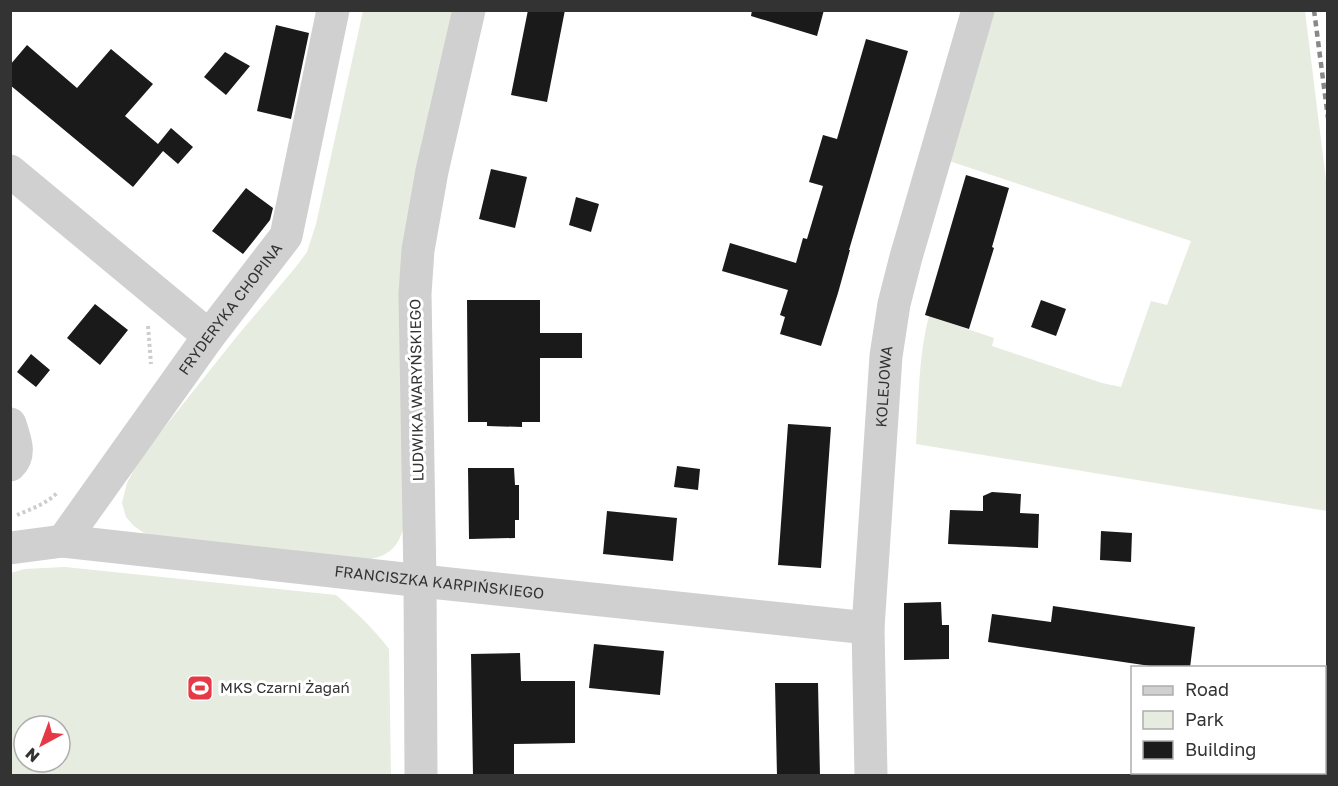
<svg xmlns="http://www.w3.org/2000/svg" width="1338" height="786" font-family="'Golos Text',sans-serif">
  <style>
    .green { fill: #e6ecdf; fill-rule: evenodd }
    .building { fill: #1a1a1a }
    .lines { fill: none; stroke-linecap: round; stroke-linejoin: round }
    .path { stroke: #cdcdcd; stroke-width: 4; stroke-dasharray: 3 3; stroke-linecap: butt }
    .minor { stroke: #d0d0d0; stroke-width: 33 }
    .rail { stroke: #888; stroke-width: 4.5; stroke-dasharray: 6 4.5; stroke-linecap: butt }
    .labels { text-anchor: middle; stroke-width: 6; stroke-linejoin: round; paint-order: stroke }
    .street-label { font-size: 15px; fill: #333; stroke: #fff }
    .poi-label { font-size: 15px; fill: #333; stroke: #fff; text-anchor: start }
  </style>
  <rect width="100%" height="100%" fill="#fff"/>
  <!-- green -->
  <path class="green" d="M363,11H457L405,524C398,547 390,557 364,560L158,537L144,533L134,526L126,517L122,503L127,483L140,458L238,335L295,268L307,252L316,224Z
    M993,11H1305L1328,196L1327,511L916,444C919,402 918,357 929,316L994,338L992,346L1102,383L1121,387L1151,301L1167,305L1191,241L949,161Z
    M65,567L336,595C355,611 374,629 389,649L391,775H11V573L24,569ZM24,726H60V762H24Z"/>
  <!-- building -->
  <path class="building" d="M528,10H565L547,102L511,95Z
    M752,10H824L817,36L751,16Z
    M276,25L309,33L291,119L257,111Z
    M866,39L908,51L849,250H850L838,293L821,346L780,334L785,317L780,315L788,290L722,271L730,243L796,263L803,238L807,239L823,186L809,182L823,135L837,139Z
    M27,45L77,88L111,49L153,84L125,116L158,144L171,128L193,147L178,164L163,151L133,187L10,85V65Z
    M225,52L250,66L226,95L204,77Z
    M491,169L527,177L515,228L479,219Z
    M966,175L1009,188L992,247L994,248L969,329L925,315Z
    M246,188L273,208L270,220L243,254L212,231Z
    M576,197L599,204L591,232L569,225Z
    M467,300H540V333H582V358H540V422H522V427L487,426V422H468Z
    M1041,300L1066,309L1056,336L1031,327Z
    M95,304L128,330L100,365L67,338Z
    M31,354L50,370L36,387L17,372Z
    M788,424L831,427L821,568L778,565Z
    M677,466L700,469L698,490L674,487Z
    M468,468H514L515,485H519V520H515V538L469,539Z
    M992,492L1021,494L1020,513L1039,514L1038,548L948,544L950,510L983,511V496Z
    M607,511L677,518L673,561L603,554Z
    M1101,531L1132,533L1131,562L1100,560Z
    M941,602L942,625H949V659L904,660V603Z
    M1053,606L1195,627L1190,668H1164L988,642L992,614L1051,622Z
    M594,644L664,651L660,695L589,688Z
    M520,653L521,681H575V743L514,744V776H473L471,654Z
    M775,683H818L820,776H777Z"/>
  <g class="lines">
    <!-- path -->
    <path class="path" d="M148,326L151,364
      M17,515C31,509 46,504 57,493"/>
    <!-- minor -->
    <g class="minor">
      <path d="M10,171L209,336"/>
      <path d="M10,424C14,438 22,454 10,465"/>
      <path id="s1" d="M63,541L209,336L286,236L333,10"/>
      <path id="s2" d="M10,548L63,541L440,583L868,628"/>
      <path d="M421,776L420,581L415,294L418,250L432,171L469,10"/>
      <path id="s3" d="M871,776L868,628L886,356L894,304L906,257L978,10"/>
    </g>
    <!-- rail -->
    <path class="rail" d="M1314,10L1328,118"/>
  </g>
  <!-- icons -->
  <defs>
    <symbol id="stadium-square" viewBox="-11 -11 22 22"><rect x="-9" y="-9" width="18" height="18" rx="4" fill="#e63946" stroke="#fff"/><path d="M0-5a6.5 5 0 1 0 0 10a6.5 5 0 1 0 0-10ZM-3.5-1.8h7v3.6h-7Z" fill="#fff"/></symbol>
  </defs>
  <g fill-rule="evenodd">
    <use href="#stadium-square" x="185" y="673" width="30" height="30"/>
  </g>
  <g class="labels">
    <!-- street labels -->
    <g class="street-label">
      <text dy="5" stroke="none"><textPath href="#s1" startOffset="286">FRYDERYKA CHOPINA</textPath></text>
      <text dy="5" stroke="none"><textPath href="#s3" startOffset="390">KOLEJOWA</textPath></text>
      <text transform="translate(417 390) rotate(-91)" y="5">LUDWIKA WARYŃSKIEGO</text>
      <text dy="5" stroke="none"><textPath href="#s2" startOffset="432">FRANCISZKA KARPIŃSKIEGO</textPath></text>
    </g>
    <!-- poi labels -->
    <g class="poi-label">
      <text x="220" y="693">MKS Czarni Żagań</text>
    </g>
  </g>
  <!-- border -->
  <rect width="1338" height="786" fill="none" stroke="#333333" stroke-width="24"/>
  <!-- legend -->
  <rect x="1131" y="666" width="195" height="108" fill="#ffffff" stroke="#adadad" stroke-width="1.5"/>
  <rect x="1143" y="686" width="30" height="9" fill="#d0d0d0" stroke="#adadad" stroke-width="1.5"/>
  <text x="1185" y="696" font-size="18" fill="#333333">Road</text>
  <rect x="1143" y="711" width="30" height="18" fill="#e6ecdf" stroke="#adadad" stroke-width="1.5"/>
  <text x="1185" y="726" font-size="18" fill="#333333">Park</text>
  <rect x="1143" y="741" width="30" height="18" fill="#1a1a1a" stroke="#adadad" stroke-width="1.5"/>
  <text x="1185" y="756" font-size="18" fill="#333333">Building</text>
  <!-- north arrow -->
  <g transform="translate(42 744) rotate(221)"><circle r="28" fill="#ffffff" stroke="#adadad" stroke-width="1.5"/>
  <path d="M0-4.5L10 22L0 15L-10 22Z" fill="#e63946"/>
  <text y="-9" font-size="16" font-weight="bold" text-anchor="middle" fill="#333333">N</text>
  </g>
</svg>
